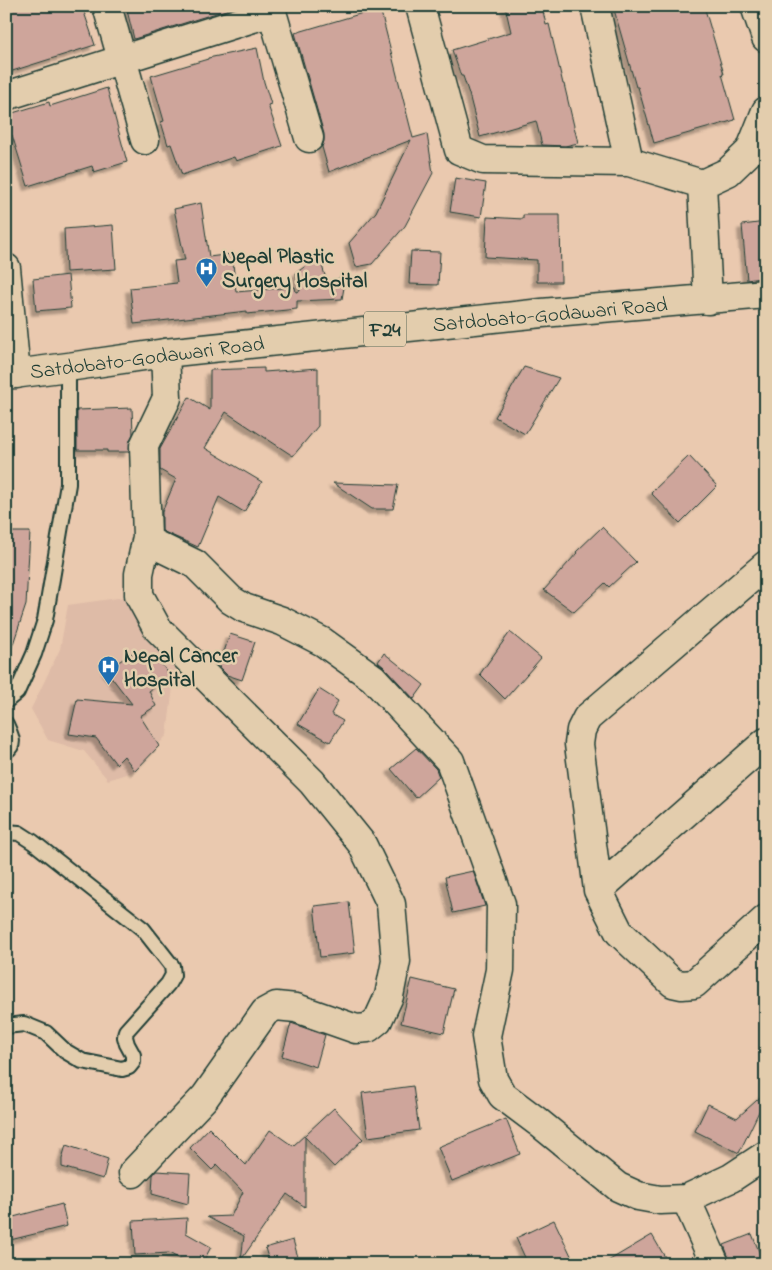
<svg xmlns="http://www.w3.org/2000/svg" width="772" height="1270" font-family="'Indie Flower',sans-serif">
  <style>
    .built { fill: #debba7 }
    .building { fill: #cea59b; stroke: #1f3d34; filter: url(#shadow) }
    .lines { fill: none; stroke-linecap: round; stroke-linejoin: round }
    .lane-casing { stroke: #1f3d34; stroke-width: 18 }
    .street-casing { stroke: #1f3d34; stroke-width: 31 }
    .primary-casing { stroke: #1f3d34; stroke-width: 31 }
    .lane { stroke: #e3cdad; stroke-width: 14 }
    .street { stroke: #e3cdad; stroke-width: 28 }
    .primary { stroke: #e3cdad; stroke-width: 28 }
    .labels { text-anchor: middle; stroke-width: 5; stroke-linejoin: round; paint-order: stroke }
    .shield { fill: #e3cdad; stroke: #5a6858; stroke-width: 1 }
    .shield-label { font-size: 20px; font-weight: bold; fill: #1f3d34 }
    .poi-label { font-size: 21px; font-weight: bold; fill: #1f3d34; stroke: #e3cdad; text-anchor: start }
    .street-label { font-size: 21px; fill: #1f3d34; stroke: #e3cdad }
  </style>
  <defs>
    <filter id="shadow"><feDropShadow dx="-4.5" dy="4.5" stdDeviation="1" flood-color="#0004"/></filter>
  </defs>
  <rect width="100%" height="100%" fill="#eac9af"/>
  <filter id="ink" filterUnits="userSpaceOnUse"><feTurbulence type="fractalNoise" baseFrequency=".02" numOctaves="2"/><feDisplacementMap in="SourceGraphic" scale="10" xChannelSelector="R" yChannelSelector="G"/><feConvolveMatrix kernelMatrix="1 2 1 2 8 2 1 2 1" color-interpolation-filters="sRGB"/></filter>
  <g filter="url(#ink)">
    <!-- built -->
    <path class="built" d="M125,597L176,663L167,735L135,771L108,780L84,751L48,740L31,709L60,649L68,605Z"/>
    <!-- building -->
    <path class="building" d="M6,6H82L95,45L6,73Z
      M126,6H231L232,8L134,39Z
      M505,6H542L546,25L549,24L563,84H564L578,143L565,146L542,145L536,121L480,137L469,94L463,76H461L452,50L511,32Z
      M613,6H704L724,74H722L735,120L654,143L638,87H636Z
      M380,8L413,138L427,134L433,173L405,226L372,264L356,267L349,243L376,212L411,140L329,172L322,147L324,141V134L295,33Z
      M257,48L264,82L271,104L268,105L282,146L236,161L234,157L182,175L171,144L168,145L161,122L164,121L151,76L208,59V58Z
      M107,88L127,162L94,172L92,166L28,186L12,135L6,136V115L49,102L50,106Z
      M455,178L486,183L481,217L450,212Z
      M201,203L209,257L232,254L236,292L295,287L296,292L300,291L296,273L319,256L327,282L346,276L342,299L297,301V309L247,314V311L134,324L130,288L177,283L174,261L185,260L174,209Z
      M523,215H560L561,282H537V260L485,257L487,217L523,219Z
      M766,222V277L747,280L742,225Z
      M113,225L116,269L66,272L64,229Z
      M411,251L440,252L438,285L409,284Z
      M68,275L71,308L36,311L33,279Z
      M524,367L559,378L525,434L495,417Z
      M264,368V372L318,368V426L293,456L226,412L205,448L262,482L244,512L219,497L198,547L162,531V512L176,479L160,470V449L189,397L210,410V370Z
      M132,408L133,434L130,440L129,452H107V450H77V410Z
      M689,456L717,486L680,523L651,493Z
      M333,483L398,485L393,509H372Z
      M602,527L636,562L609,587L605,583L574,612L544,590L577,553L576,552Z
      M6,532H30L26,605L10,653L6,652Z
      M510,632L541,658L505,699L480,674Z
      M230,634L255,642L242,680L227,675L219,667Z
      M134,652L143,663L154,655L170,675L149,691L156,706L140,716L159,746L135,771L124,756L116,764L96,738L69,734L77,699L132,704L106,670Z
      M384,653L424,685L414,699L384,667L378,662Z
      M319,689L338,701L331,714L343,721L330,742L298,724Z
      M416,748L436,769L439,777L416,798L391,769Z
      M473,871L485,906L453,913L445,877Z
      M349,902L355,953L320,957L314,906Z
      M412,979L454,989L444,1033L401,1023Z
      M291,1023L325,1035L316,1067L282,1056Z
      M413,1086L419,1130L368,1137L362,1093Z
      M766,1092V1097L739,1153L695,1131L708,1104L737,1118Z
      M334,1108L363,1139L334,1167L305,1137V1207L287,1194L241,1260L244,1236L207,1217L231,1216L243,1192L217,1165L212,1170L190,1148L209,1128L246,1165L270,1130L293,1146Z
      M506,1119L520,1154L452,1181L438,1147Z
      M66,1145L108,1159L103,1179L62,1167V1159Z
      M156,1171L190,1173L188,1204L152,1194L153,1175Z
      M62,1204L67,1226L6,1241V1219Z
      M187,1218L186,1233L211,1247L202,1264H189L169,1253L135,1255L133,1221Z
      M554,1220L575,1264H528L516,1238Z
      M752,1234L764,1264H730L729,1258L724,1245Z
      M652,1235L669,1264H603Z
      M293,1240L300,1264H270L265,1248Z"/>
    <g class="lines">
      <defs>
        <path id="lane" d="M6,701L17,692L34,654L45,620L68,484V367
          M6,724C10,734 17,744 6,751
          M6,832L19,833L33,842L143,929L172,966L173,975L168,984L126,1031L125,1037L127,1044L133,1055V1062L129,1067L122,1069L82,1061L65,1051L46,1033L24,1024L6,1026"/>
        <path id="street" d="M107,6L145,140
          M420,6L459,150L483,160L629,162
          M595,6L629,162L702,184L728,172L750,151L766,111
          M755,6L766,38
          M6,96L272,12L309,138
          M702,184L708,300
          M6,268L16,374
          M165,353L167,398L144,446L147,537L152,543L195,564L231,600L244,608L282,621L323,642L373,678L450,761L501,904L500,970L486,1036L493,1079L502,1095L538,1122L618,1187L638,1196L660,1200L686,1199L731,1178L766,1155
          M766,565L587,718L581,730L579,744L598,890L619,932L673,983L682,985L694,984L766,919
          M598,890L766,742
          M133,1173L205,1097L265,1012L276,1006L296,1008L356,1029L368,1028L378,1020L389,996L396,961L391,904L362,844L312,782L157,628L139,595V574L147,537
          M686,1199L715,1264"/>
        <path id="primary" d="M6,375L68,367L165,353L542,313L766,294"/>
      </defs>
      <!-- lane casing -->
      <use href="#lane" class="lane-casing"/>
      <!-- street casing -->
      <use href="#street" class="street-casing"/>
      <!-- primary casing -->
      <use href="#primary" class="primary-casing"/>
      <!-- lane -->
      <use href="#lane" class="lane"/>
      <!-- street -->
      <use href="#street" class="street"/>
      <!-- primary -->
      <use href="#primary" class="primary"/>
    </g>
  </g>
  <!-- icons -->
  <defs>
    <symbol id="hospital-pin" viewBox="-11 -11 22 30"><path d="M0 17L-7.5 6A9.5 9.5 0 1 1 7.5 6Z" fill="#1f6fb2" stroke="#e3cdad"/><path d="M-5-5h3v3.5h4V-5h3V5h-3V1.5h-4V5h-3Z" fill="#fff"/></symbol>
  </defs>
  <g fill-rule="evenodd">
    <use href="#hospital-pin" x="194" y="256" width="25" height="34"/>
    <use href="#hospital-pin" x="96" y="654" width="25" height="34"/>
  </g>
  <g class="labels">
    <!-- shield labels -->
    <rect class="shield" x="364" y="311.5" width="42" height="35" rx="4"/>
    <g class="shield-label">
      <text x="385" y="336">F24</text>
    </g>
    <!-- poi labels -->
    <g class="poi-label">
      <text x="222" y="263">Nepal Plastic<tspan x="222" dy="24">Surgery Hospital</tspan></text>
      <text x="124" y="662">Nepal Cancer<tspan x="124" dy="24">Hospital</tspan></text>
    </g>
    <!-- street labels -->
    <g class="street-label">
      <text transform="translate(550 314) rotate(-5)" y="7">Satdobato-Godawari Road</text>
      <text transform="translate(147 357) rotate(-7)" y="7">Satdobato-Godawari Road</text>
    </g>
  </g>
  <!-- margin -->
  <rect width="772" height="1270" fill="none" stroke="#e3cdad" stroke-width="25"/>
  <rect x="12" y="12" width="747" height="1245" fill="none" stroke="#1f3d34" stroke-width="2" filter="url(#ink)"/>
</svg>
